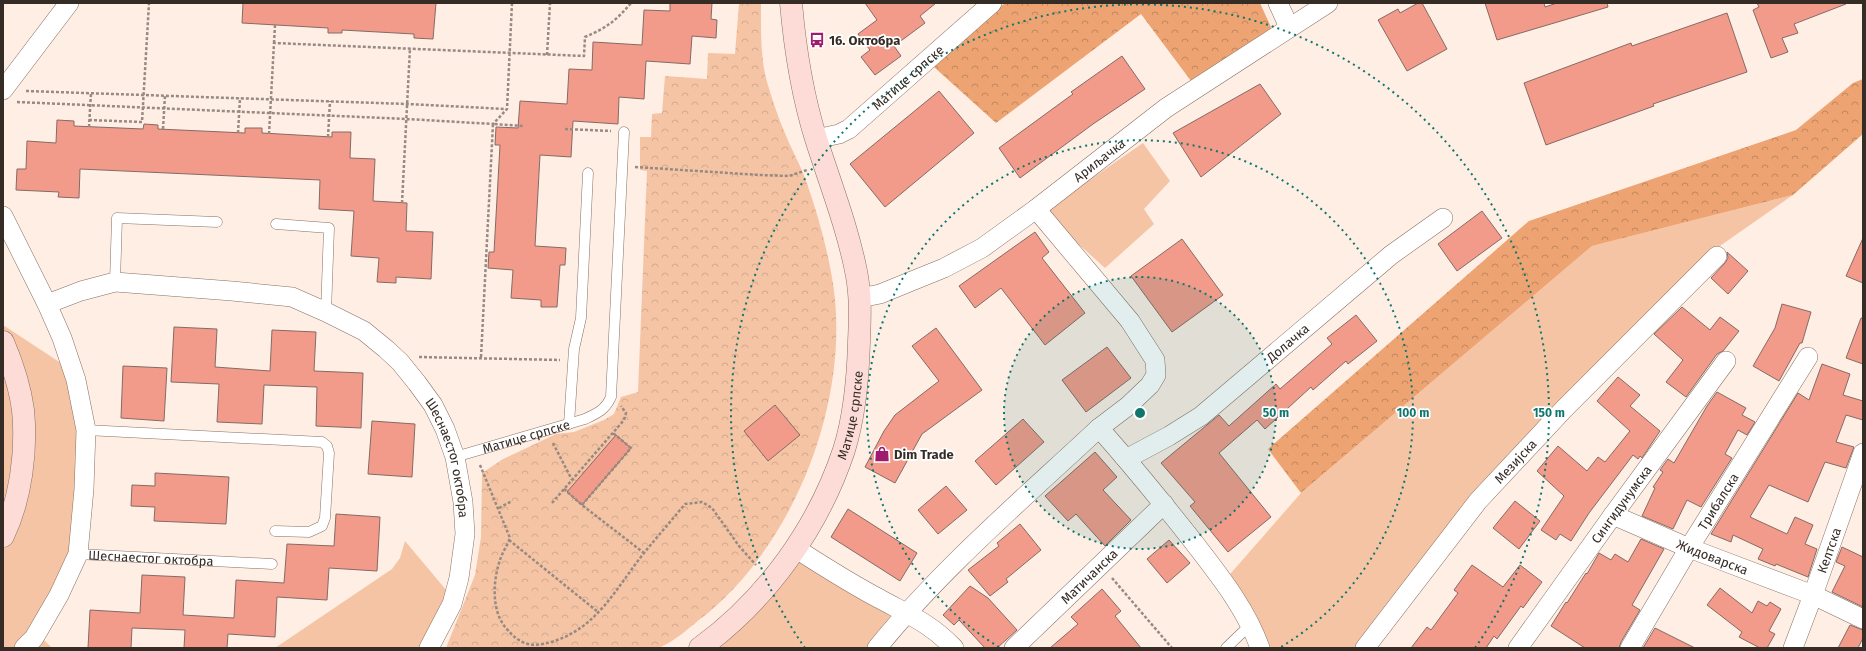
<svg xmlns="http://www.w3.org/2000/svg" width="1866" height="651" font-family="'Fira Sans',sans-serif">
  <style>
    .green { fill: #f5c4a4 }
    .forest { fill: url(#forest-crowns) }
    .park { fill: url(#park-crowns) }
    .building { fill: #f39b8a; stroke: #866a65 }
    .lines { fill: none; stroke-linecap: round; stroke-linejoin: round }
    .lane-casing { stroke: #887162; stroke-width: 11 }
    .street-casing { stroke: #887162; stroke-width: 20 }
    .secondary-casing { stroke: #887162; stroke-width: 23 }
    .path { stroke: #978a82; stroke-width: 2.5; stroke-dasharray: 3 2; stroke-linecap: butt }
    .lane { stroke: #fff; stroke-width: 10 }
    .street { stroke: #fff; stroke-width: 19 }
    .secondary { stroke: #fddcd8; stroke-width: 22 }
    .ring { fill: none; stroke: #0f766e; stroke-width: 2; stroke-dasharray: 2 4 }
    .labels { text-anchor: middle; stroke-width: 3.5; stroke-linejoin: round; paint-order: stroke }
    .poi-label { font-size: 13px; font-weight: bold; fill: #362c26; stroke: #fff; text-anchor: start }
    .street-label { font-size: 13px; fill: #362c26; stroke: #fff }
    .centre { fill: #0f766e; stroke: #fff; stroke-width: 2 }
    .ring-label { font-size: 12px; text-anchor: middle; font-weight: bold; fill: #0f766e; stroke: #fff; stroke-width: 3.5; stroke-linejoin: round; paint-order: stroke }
  </style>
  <defs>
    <pattern id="forest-crowns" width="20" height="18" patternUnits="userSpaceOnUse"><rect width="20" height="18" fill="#eda472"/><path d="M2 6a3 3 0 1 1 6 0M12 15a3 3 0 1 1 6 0" fill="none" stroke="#c1865d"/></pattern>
    <pattern id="park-crowns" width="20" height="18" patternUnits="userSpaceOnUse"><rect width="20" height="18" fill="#f5c4a4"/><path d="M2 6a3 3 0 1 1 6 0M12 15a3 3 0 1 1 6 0" fill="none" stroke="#d3a98d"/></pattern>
  </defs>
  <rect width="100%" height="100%" fill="#feeee4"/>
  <!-- green -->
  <path class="green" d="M1143,143L1170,181L1144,209L1154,224L1105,268L1043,212Z
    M1793,195L1717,248L1509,467L1365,648H1260L1224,581L1301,493L1592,246Z
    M3,325L76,373L78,547L35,631L52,648H3Z
    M405,541L452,597L426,648H275L392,569L400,558Z
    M802,553L912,617L888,648H714Z"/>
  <!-- forest -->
  <path class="forest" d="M1005,3H1260L1274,34L1194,85L1141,14L996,123L934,67Z
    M1863,79V134L1793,195L1592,246L1301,493L1268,449L1529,221L1796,130L1853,83Z"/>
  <!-- park -->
  <path class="park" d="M739,3H761C761,29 760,56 767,82C772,98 777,115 784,131C790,147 799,162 805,178C816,208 825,240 831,272C855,392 796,546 699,620C690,627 669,646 657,648C639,651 610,648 591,648C543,648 495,648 446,648L475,575L481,537L482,473L503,459L556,434L574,432L604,420L614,414L621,397L638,392L647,171L640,170V137H651L652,114L662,113L665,76L707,79L708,53L735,54Z"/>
  <!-- building -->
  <path class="building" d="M243,3H436L433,39L414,38V34L342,30V33H328V28L242,23Z
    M670,3H712L711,19L717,20L716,38L692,36L690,64L646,61L644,99L619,97L618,124L573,121L571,157L540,155L535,246L566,248L565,265H560L557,307H541V300L511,298L513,270L488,268L489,252H494L500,145H495L496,127L518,128L520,101L567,104L569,69L592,70L593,42L642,45L644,10L670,11Z
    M865,3H936L920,16L925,23L894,46L901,56L875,75L861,57L870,50L858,34L877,20Z
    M1418,3H1422L1447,49L1407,71L1378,20L1398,9L1400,13Z
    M1485,3H1544L1545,7L1557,3H1607L1608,7L1497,40Z
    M1757,3H1845L1846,4L1794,24L1798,33L1782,38L1788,52L1771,58L1753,10L1759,7Z
    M1727,13L1747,72L1653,104L1654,106L1546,145L1524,83L1631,43L1632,46Z
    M1122,56L1145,89L1093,124L1020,178L999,148L1073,94L1071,92Z
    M1260,84L1281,114L1201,177L1173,133Z
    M939,91L974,133L885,207L850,164Z
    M57,120L74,121V126L143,129L144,124L158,125V129L245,133V128H262V133L332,137V132H351L350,158L375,159L373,201L407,203L406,231L433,232L431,279L396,277V283L377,282L379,258L351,256L354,211L319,209L320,180L80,169L79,198L58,197L59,192L16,190L17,169H26L27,141L56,143Z
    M1482,211L1502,238L1457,271L1438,244Z
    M1035,232L1049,252L1042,258L1085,313L1045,345L1001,288L975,308L959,286Z
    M1863,238V283L1846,276Z
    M1182,239L1223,295L1172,332L1131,276Z
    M1727,252L1748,271L1728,294L1711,278L1725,263L1728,258Z
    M1782,304L1811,312L1802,343H1800L1779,381L1753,366L1775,328Z
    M1682,307L1710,330L1720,317L1739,331L1723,351L1717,354L1686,397L1666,382L1683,360L1654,334Z
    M1356,315L1377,341L1348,364L1346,361L1313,390L1311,387L1265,429L1257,420L1219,453L1271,517L1228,552L1190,506L1195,502L1161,463L1219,415L1229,426L1276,384L1280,389L1332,344L1327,338Z
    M1861,318H1863V364L1846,358Z
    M174,327L217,329L215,367L270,371L272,330L316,332L314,371L363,373L361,428L316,426L317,387L264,385L262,424L217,422L219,384L171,382Z
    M936,328L982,390L922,434L895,483L865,467L884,431L895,415L939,381L912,346Z
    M1107,347L1131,378L1086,412L1062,380Z
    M1822,364L1850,374L1843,395L1863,401V420L1846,415L1836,442L1854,447L1846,468L1825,462L1808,502L1769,485L1750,517L1787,534L1795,517L1813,525L1805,544L1817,549L1808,577L1776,564L1775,566L1758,559L1763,549L1733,535L1731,542L1711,534L1798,393L1809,400Z
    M123,366L167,368L164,421L121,418Z
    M1618,377L1640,395L1630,406L1660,431L1642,458L1640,456L1638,459L1633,455L1589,513L1571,541L1560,534L1556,540L1541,530L1564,496L1537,471L1558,446L1587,471L1598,457L1605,462L1630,431L1597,401Z
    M1717,392L1746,408L1742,415L1755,422L1747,435L1738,430L1725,454L1732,458L1701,507L1687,500L1673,529L1642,516L1655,488L1653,487L1663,472L1660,470L1668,459L1674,463L1707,406Z
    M775,405L800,435L768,461L744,431Z
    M1023,419L1044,442L996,485L975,461Z
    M372,421L415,424L412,477L368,474Z
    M616,435L631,448L582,505L567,492Z
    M1095,452L1117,477L1103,490L1131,520L1105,546L1076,514L1068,521L1045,496Z
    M155,473L229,477L226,524L154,521L155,507L131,506L132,485L155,486Z
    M946,486L967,510L938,534L918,510Z
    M1515,501L1540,521L1519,549L1493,528Z
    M848,509L917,553L900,581L831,537Z
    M336,514L380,517L377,571L329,568L327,600L277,597L275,637L228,634L227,648H184L185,630L132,628L131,648H88L90,610L140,613L142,575L185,577L183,615L234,618L236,580L284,583L287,544L334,546Z
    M1020,524L1041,550L1006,579L1008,582L990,596L968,570L999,546L997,543Z
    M1641,539L1664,549L1632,605L1640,610L1621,642L1619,648H1585L1551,626L1566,602L1567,603L1586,573L1587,574L1599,553L1611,560L1615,554L1628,562Z
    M1169,540L1190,563L1167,583L1147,559Z
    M1842,547L1863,557V607L1832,592L1845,566L1836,562Z
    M1472,565L1503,587L1520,565L1542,582L1523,608L1521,606L1497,639L1494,636L1486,648H1411L1427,627L1431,630L1458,593L1454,590Z
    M970,586L988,598L1017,630L997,648H985L959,620L954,625L943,615Z
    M1720,588L1752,613L1758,601L1767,606L1770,602L1781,609L1769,631L1775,634L1767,648H1760L1739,637L1742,632L1707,605Z
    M1102,589L1121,611L1115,616L1141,648H1050L1078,624L1071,617Z
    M1850,625L1863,630V638L1858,648H1838Z
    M1655,628L1695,648H1643Z"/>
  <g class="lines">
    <defs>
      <g id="lane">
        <path d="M276,224L329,228L326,312"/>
        <path d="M115,282L117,218L217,222"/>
        <path d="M569,424L574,349L581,318L588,173"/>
        <path d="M86,430L322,442L327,446L329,453L325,518L322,526L309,532L275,531"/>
        <path id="s1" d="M455,457L585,419C598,413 605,410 611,397L624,132"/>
        <path id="s2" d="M78,554L272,564"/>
        <path d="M1226,648L1250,625"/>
      </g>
      <g id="street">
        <path d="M1278,3L1289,27"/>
        <path d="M3,90L69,3"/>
        <path id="s3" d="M816,139L839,134L849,129L992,3"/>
        <path d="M3,216L47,304L62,338L76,380L86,430L84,489L78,554L59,595L34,638L24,648"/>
        <path id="s4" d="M860,298L880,294L907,283L944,268L982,248L1036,209L1166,108L1328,3"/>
        <path id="s5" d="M47,304L81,291L115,282L232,291L292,297L326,312L364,331L386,349L400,362L417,383L433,405L445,429L455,457L463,502L465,534L459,578L452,604L429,648"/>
        <path d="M1099,428C1131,464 1162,502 1192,540C1218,574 1246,608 1260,648"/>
        <path id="s6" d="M1126,459L1169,436L1201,416L1391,255L1443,218"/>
        <path id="s7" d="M1613,515L1689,548L1813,595L1863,619"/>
        <path d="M795,548C823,566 851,584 880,599C909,615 930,623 954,648"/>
        <path d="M877,648C943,567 1023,499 1099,428L1128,406L1150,385L1156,375L1155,360L1130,321L1036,209"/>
        <path id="s8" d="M1014,648L1164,504"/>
        <path id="s9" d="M1365,648L1478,501L1564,409L1717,256"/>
        <path id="s10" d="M1518,648L1613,515L1726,361"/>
        <path id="s11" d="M1630,648L1689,548L1808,357"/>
        <path id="s12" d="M1793,648L1813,595L1863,453"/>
      </g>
      <g id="secondary">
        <path d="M3,342C12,363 20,387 23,410C27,450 21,499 3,536"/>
        <path id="s13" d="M700,648C767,599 818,528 844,450C855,415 858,378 859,342C860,318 861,295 856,271C847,226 830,183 816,139C802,94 795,49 791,3"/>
      </g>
    </defs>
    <!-- lane casing -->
    <use href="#lane" class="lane-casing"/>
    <!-- street casing -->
    <use href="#street" class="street-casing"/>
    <!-- secondary casing -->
    <use href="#secondary" class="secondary-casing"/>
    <!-- path -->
    <path class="path" d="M274,43L275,25
      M547,55L550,3
      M26,91L407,104L506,109
      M17,102L407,119L493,124L507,109L512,3
      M89,120L142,122L149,3
      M89,127L91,93
      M163,129L165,95
      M565,129L611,131
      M238,133L240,98
      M269,134L274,43L584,56L585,37C606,28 616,21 631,3
      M328,137L330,101
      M635,167L760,175L789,176L807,170
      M402,203L410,48
      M419,357L560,360
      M481,357L493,124L524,126
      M553,443L572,480
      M480,465L510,538C507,546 502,553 500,560C493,580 491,611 506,628C519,644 530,648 551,642C597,629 616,588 644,553C657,537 671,521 685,504L702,502L712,508L739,546L756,565
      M564,489L582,505L644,553
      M552,503L624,420L626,413L621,406
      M582,505L631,448L613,433
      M499,508L512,501
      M509,540L598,612
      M1112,578L1172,648"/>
    <!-- lane -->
    <use href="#lane" class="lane"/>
    <!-- street -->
    <use href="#street" class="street"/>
    <!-- secondary -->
    <use href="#secondary" class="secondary"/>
  </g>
  <!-- distance rings -->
  <circle cx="1140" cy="413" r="136" fill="#0f766e" fill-opacity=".12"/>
  <g class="ring">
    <circle cx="1140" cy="413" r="136"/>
    <path d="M999 647A273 273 0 1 1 1281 647"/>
    <path d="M805 648A409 409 0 1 1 1475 648"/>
  </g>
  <!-- icons -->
  <defs>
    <symbol id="bus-bare" viewBox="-9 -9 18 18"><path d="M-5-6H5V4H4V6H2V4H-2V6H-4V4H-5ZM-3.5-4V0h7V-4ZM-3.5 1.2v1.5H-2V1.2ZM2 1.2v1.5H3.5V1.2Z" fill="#9e1b6e" stroke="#fff" stroke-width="2.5" paint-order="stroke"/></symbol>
    <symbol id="shop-bare" viewBox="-9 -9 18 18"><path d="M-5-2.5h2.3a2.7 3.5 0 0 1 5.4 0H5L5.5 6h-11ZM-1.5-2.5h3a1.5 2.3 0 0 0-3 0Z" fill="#9e1b6e" stroke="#fff" stroke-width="2.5" paint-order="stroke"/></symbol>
  </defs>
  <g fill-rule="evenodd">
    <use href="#bus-bare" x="806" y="29" width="22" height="22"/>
    <use href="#shop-bare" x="871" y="443" width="22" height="22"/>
  </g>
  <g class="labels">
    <!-- poi labels -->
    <g class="poi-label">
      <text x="829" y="45">16. Октобра</text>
      <text x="894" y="459">Dim Trade</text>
    </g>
    <!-- street labels -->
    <g class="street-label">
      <text dy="5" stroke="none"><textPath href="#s3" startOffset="113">Матице српске</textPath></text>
      <text dy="5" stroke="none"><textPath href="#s4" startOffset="279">Ариљачка</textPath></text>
      <text dy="5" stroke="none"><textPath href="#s6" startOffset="200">Долачка</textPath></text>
      <text dy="5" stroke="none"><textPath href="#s13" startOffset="284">Матице српске</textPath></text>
      <text dy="5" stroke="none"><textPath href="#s1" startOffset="74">Матице српске</textPath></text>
      <text dy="5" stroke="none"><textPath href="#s5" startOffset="486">Шеснаестог октобра</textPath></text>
      <text dy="5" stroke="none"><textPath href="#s9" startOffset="240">Мезијска</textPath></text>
      <text dy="5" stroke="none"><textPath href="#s11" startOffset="171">Трибалска</textPath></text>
      <text dy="5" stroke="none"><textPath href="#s10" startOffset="177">Сингидунумска</textPath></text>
      <text dy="5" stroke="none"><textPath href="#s12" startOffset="104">Келтска</textPath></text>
      <text dy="5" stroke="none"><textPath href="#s7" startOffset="108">Жидоварска</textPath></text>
      <text dy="5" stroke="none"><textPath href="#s2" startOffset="73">Шеснаестог октобра</textPath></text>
      <text dy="5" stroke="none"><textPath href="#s8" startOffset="104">Матичанска</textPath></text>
    </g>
  </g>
  <circle cx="1140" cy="413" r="6" class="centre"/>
  <g class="ring-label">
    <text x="1276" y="417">50 m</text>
    <text x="1413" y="417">100 m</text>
    <text x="1549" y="417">150 m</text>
  </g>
  <!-- border -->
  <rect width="1866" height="651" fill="none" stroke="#362c26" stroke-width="8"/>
</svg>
